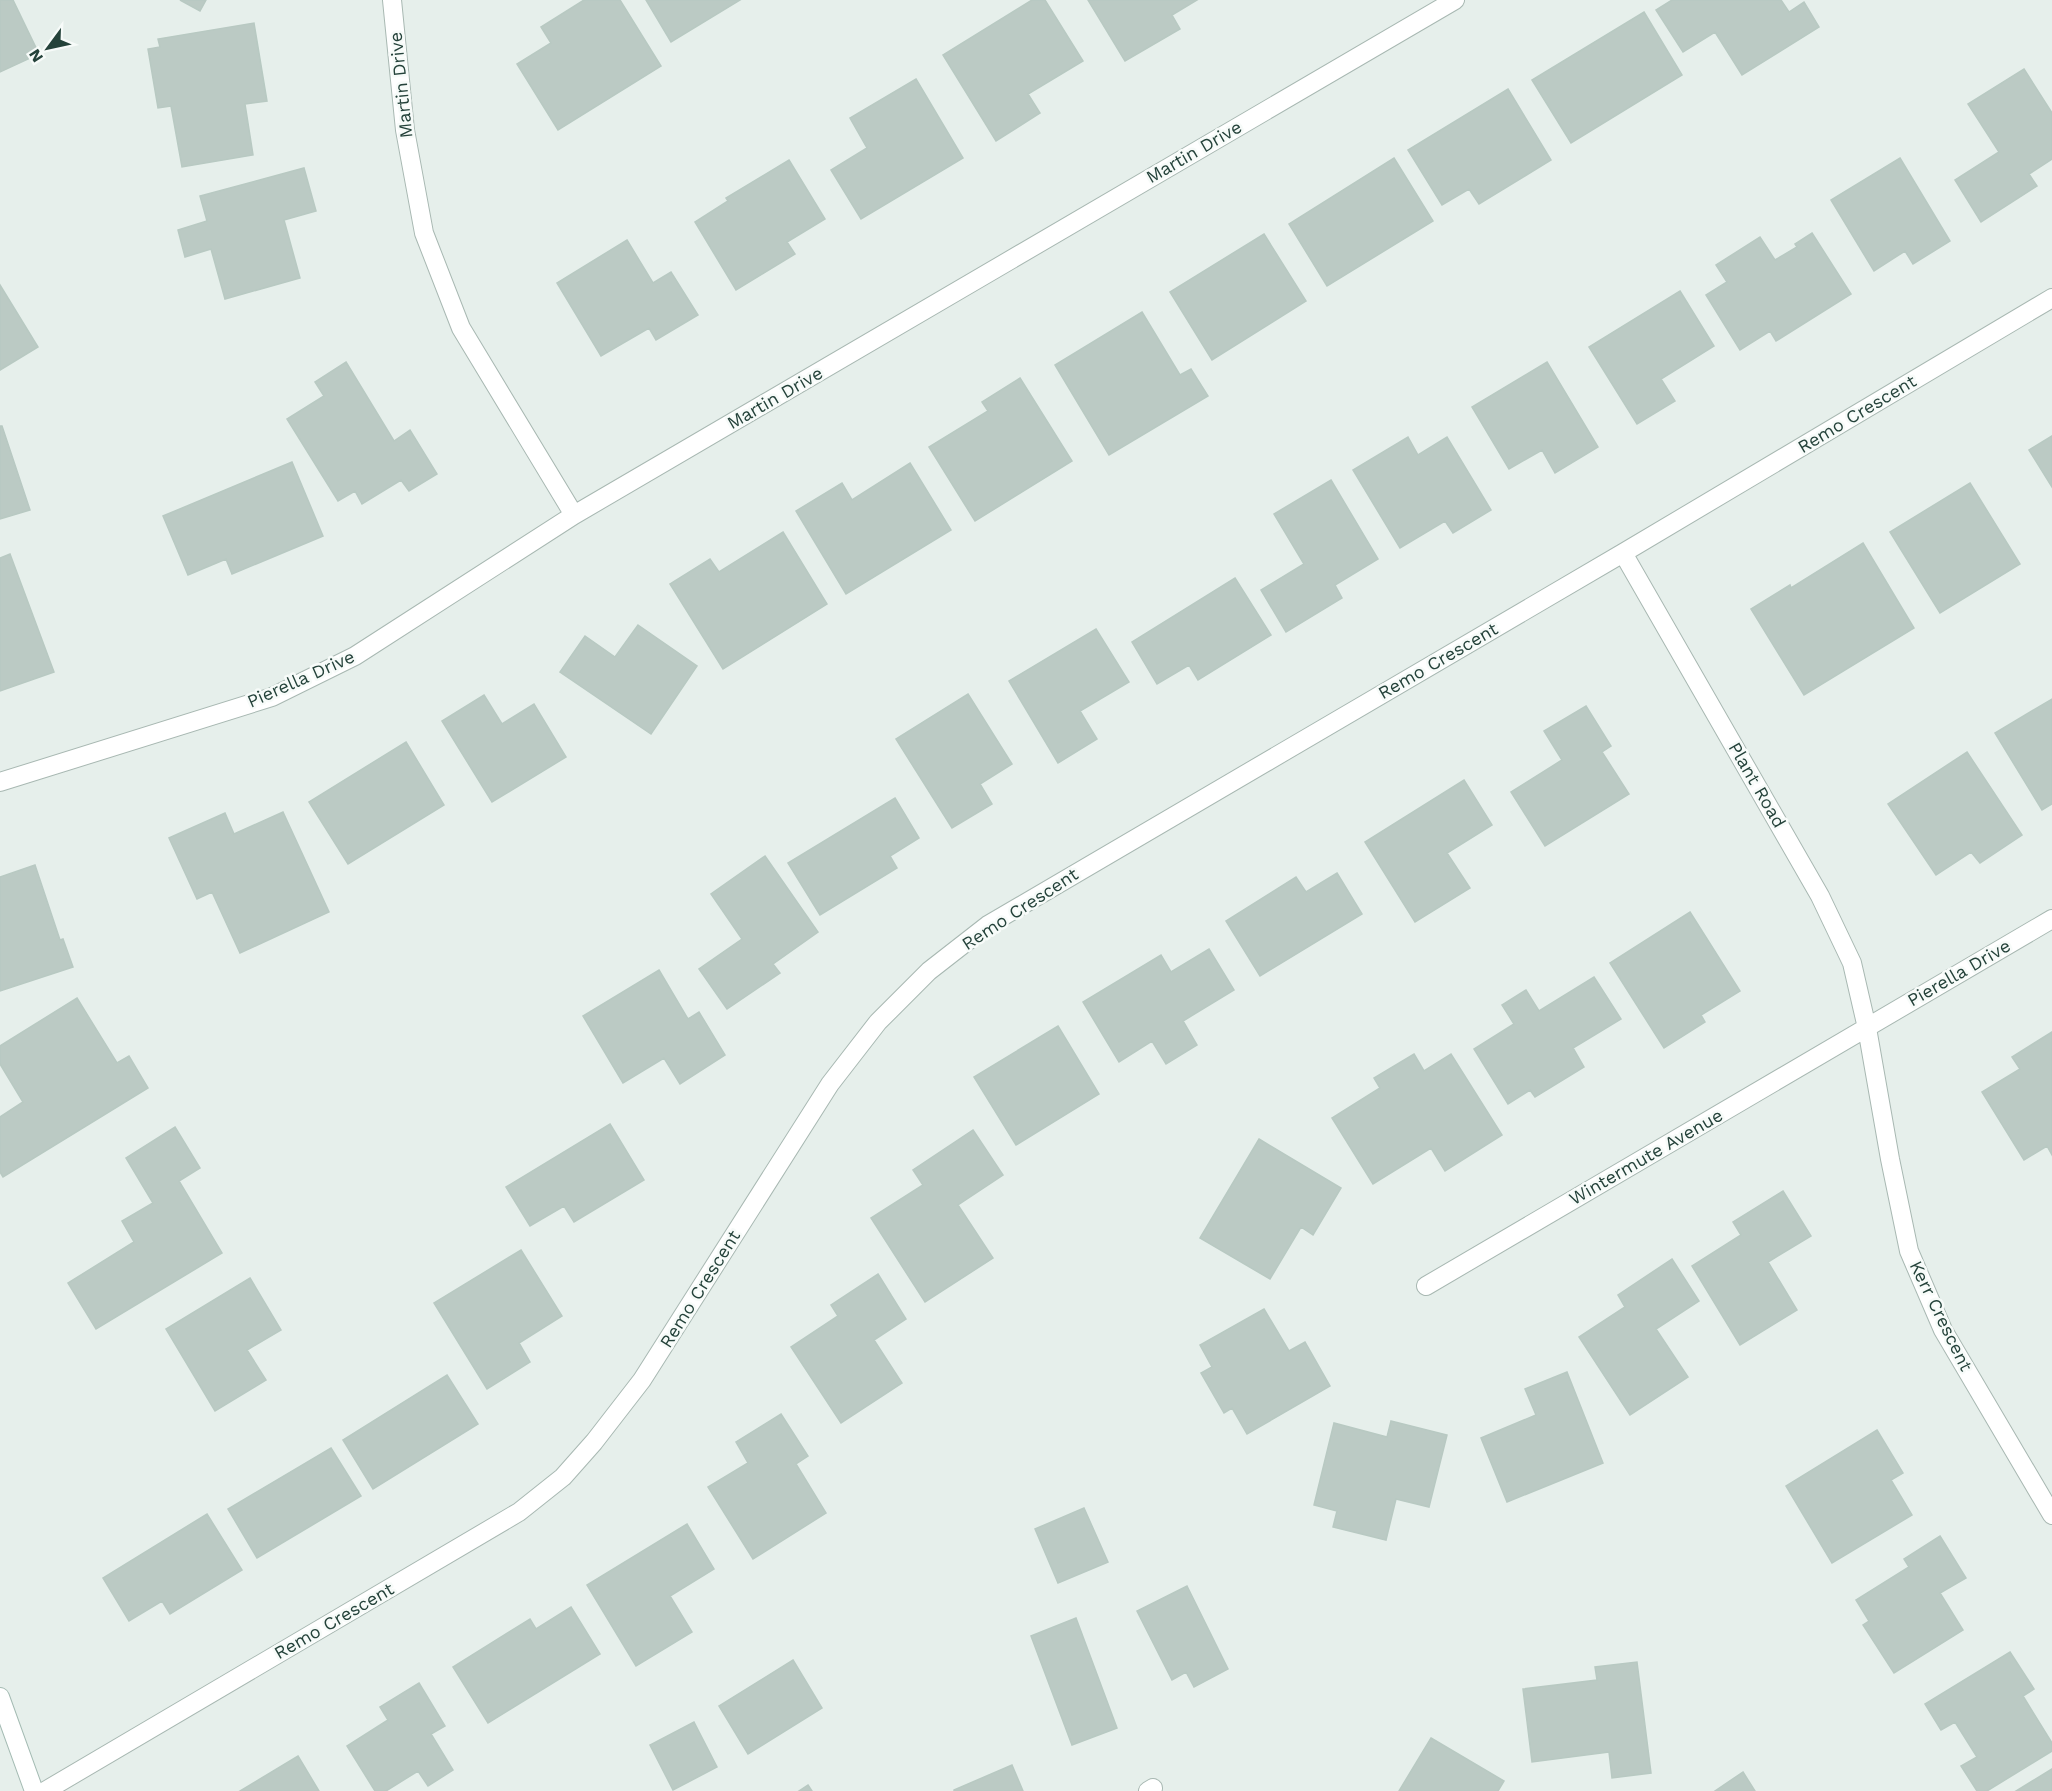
<svg xmlns="http://www.w3.org/2000/svg" width="2052" height="1791" font-family="'Work Sans',sans-serif">
  <style>
    .building { fill: #bbcac4; stroke: #b8c9c2; stroke-width: 1.5 }
    .lines { fill: none; stroke-linecap: round; stroke-linejoin: round }
    .minor-casing { stroke: #a8b8b2; stroke-width: 20 }
    .secondary-casing { stroke: #a4bbb3; stroke-width: 20 }
    .minor { stroke: #fff; stroke-width: 18 }
    .secondary { stroke: #fff; stroke-width: 18 }
    .labels { text-anchor: middle; stroke-width: 5; stroke-linejoin: round; paint-order: stroke }
    .street-label { font-size: 18px; fill: #24423a; stroke: #f7fbf9 }
  </style>
  <rect width="100%" height="100%" fill="#e6efeb"/>
  <!-- building -->
  <path class="building" d="M0,0H13L39,54L0,72Z
    M180,0H206L200,11Z
    M584,0H620L661,66L558,130L517,64L551,43L541,27Z
    M646,0H740L671,42Z
    M1032,0H1045L1083,61L1028,94L1040,113L996,141L943,55Z
    M1088,0H1197L1172,15L1180,29L1125,61Z
    M1672,0H1781L1789,12L1804,2L1819,27L1742,75L1715,32L1683,52L1656,10Z
    M1644,12L1682,75L1571,143L1532,80Z
    M254,23L267,101L245,104L253,155L182,167L171,106L158,108L148,49L160,47L158,39Z
    M2024,69L2052,113V159L2029,174L2037,186L1981,222L1955,180L1999,152L1968,104Z
    M916,79L963,158L861,219L831,170L867,148L850,118Z
    M1508,89L1551,160L1479,204L1469,189L1442,205L1408,150Z
    M1394,158L1433,221L1327,286L1289,224Z
    M1900,158L1950,241L1913,264L1905,251L1874,271L1831,200Z
    M789,160L825,219L787,242L795,254L736,290L695,222L728,201L726,198Z
    M304,168L316,211L284,220L300,278L225,299L211,249L185,257L178,230L207,221L200,196Z
    M1812,233L1851,294L1776,341L1770,331L1740,350L1706,295L1727,282L1716,265L1760,237L1775,260L1797,247L1795,244Z
    M1264,234L1306,301L1212,360L1170,292Z
    M627,240L653,283L671,272L698,315L656,340L649,328L601,356L557,283Z
    M0,285L38,347L0,370Z
    M1680,291L1714,346L1661,379L1675,401L1637,424L1589,347Z
    M1142,312L1180,375L1191,369L1208,396L1109,455L1055,365Z
    M346,362L394,441L410,430L437,474L409,491L401,480L362,504L355,491L338,501L287,419L324,396L315,382Z
    M1547,362L1598,447L1555,473L1542,450L1509,469L1472,407Z
    M1020,378L1072,461L975,521L929,447L988,411L982,402Z
    M0,426H2L30,510L0,519Z
    M2052,436V487L2029,450Z
    M1408,437L1418,455L1447,437L1491,510L1453,533L1445,521L1400,548L1353,470Z
    M292,462L323,536L232,574L226,559L188,575L163,516Z
    M910,463L951,530L846,594L796,511L842,483L852,500Z
    M1331,480L1378,559L1335,585L1342,598L1286,632L1261,590L1304,564L1274,514Z
    M1970,483L2020,564L1940,613L1890,532Z
    M783,532L827,604L723,669L670,584L710,559L719,572Z
    M1863,543L1914,628L1804,695L1751,609L1790,585L1791,588Z
    M10,554L54,672L0,691V558Z
    M1235,578L1271,635L1198,680L1189,665L1157,684L1132,642Z
    M638,625L697,666L651,734L560,672L585,636L615,657Z
    M1096,629L1129,682L1080,711L1097,739L1058,763L1009,681Z
    M968,694L1012,764L980,784L992,804L952,828L896,739Z
    M484,695L502,724L534,704L566,757L492,802L442,721Z
    M2052,699V804L2042,810L1995,733Z
    M1586,706L1611,746L1602,752L1629,794L1545,846L1511,792L1562,760L1544,731Z
    M406,742L444,805L348,864L309,802Z
    M1967,752L2022,835L1980,863L1971,852L1936,875L1888,804Z
    M1464,780L1492,825L1447,853L1470,888L1415,922L1365,842Z
    M895,798L919,838L890,856L897,868L820,915L788,863Z
    M283,812L329,912L240,953L212,892L197,899L169,838L225,813L234,834Z
    M765,856L818,932L773,964L780,973L727,1009L699,969L742,939L711,894Z
    M35,865L60,940L63,939L73,967L0,991V877Z
    M1337,873L1362,914L1260,976L1226,921L1296,877L1306,892Z
    M1690,912L1740,991L1701,1015L1705,1022L1664,1048L1610,963Z
    M1209,949L1234,990L1183,1021L1197,1045L1166,1064L1152,1041L1119,1062L1083,1002L1161,955L1171,972Z
    M659,970L688,1019L699,1012L725,1055L680,1084L664,1058L623,1083L583,1016Z
    M1594,977L1621,1019L1573,1048L1584,1067L1535,1097L1530,1090L1508,1104L1474,1049L1514,1024L1502,1005L1526,990L1539,1011Z
    M77,998L117,1063L129,1056L148,1088L3,1177L0,1172V1117L23,1102L0,1064V1046Z
    M1058,1026L1099,1094L1016,1145L974,1077Z
    M2052,1032V1155L2047,1146L2024,1160L1982,1092L2020,1069L2012,1057Z
    M1414,1054L1424,1071L1451,1054L1502,1135L1445,1171L1431,1148L1373,1184L1332,1118L1380,1088L1374,1078Z
    M610,1124L644,1180L574,1222L564,1206L530,1226L506,1187Z
    M175,1127L200,1168L179,1181L222,1253L96,1329L68,1283L134,1242L122,1221L153,1203L126,1158Z
    M973,1130L1003,1175L958,1205L993,1258L925,1302L871,1218L923,1185L913,1170Z
    M1259,1139L1341,1188L1313,1235L1301,1227L1270,1279L1200,1238Z
    M1783,1191L1811,1236L1768,1262L1797,1310L1740,1345L1692,1266L1741,1235L1733,1222Z
    M521,1250L562,1316L519,1343L530,1362L487,1389L434,1303Z
    M1672,1259L1699,1301L1656,1329L1688,1377L1630,1415L1579,1337L1625,1307L1618,1295Z
    M878,1274L906,1319L874,1340L902,1383L841,1423L791,1347L838,1316L831,1305Z
    M250,1278L281,1330L247,1350L266,1380L215,1411L166,1329Z
    M1264,1309L1289,1351L1305,1342L1330,1386L1247,1434L1232,1408L1224,1413L1201,1373L1212,1367L1200,1345Z
    M1567,1372L1603,1463L1507,1502L1481,1438L1536,1415L1525,1389Z
    M447,1375L478,1424L373,1489L343,1440Z
    M781,1414L808,1456L796,1464L826,1513L753,1559L708,1487L748,1463L736,1442Z
    M1391,1421L1447,1435L1429,1507L1396,1499L1386,1540L1333,1527L1337,1511L1314,1505L1334,1423L1387,1437Z
    M1877,1430L1903,1473L1891,1480L1912,1515L1832,1563L1786,1486Z
    M331,1448L361,1496L257,1558L228,1509Z
    M1084,1508L1108,1562L1058,1583L1035,1529Z
    M207,1514L242,1570L170,1614L162,1601L129,1621L103,1578Z
    M687,1524L714,1569L670,1596L692,1632L636,1666L587,1585Z
    M1940,1536L1966,1578L1940,1593L1963,1630L1894,1673L1863,1625L1869,1621L1856,1600L1909,1567L1904,1559Z
    M1187,1586L1228,1669L1194,1687L1186,1672L1172,1680L1137,1611Z
    M571,1607L600,1654L488,1723L453,1667L530,1619L536,1629Z
    M1076,1618L1117,1728L1072,1745L1031,1636Z
    M2010,1652L2034,1689L2023,1696L2052,1743V1751L1987,1791H1977L1961,1766L1977,1757L1955,1722L1941,1730L1925,1704Z
    M793,1660L822,1708L748,1754L719,1706Z
    M1637,1662L1651,1773L1612,1778L1609,1752L1532,1762L1523,1689L1597,1680L1595,1667Z
    M419,1683L445,1726L431,1734L453,1770L428,1786L418,1771L386,1791H375L347,1746L388,1720L380,1707Z
    M694,1722L717,1767L673,1790L650,1745Z
    M1431,1738L1504,1781L1498,1791H1399Z
    M298,1756L319,1791H240Z
    M1012,1765L1023,1791H954V1790Z
    M2052,1769V1791H2016Z
    M1743,1772L1755,1791H1715Z
    M808,1785L812,1791H799Z"/>
  <g class="lines">
    <defs>
      <path id="minor" d="M392,0L405,130L424,233L461,328L574,515
        M1623,553L1820,896L1852,963L1867,1028L1890,1159L1909,1251L1943,1330L2052,1515
        M0,782L272,697L355,656L574,515L1455,0
        M1426,1286L2052,919
        M45,1791L519,1512L563,1477L594,1442L642,1380L830,1084L878,1022L929,971L988,925L1623,553L2052,298
        M1148,1791L1153,1788"/>
      <path id="secondary" d="M0,1697L34,1791"/>
    </defs>
    <!-- minor casing -->
    <use href="#minor" class="minor-casing"/>
    <!-- secondary casing -->
    <use href="#secondary" class="secondary-casing"/>
    <!-- minor -->
    <use href="#minor" class="minor"/>
    <!-- secondary -->
    <use href="#secondary" class="secondary"/>
  </g>
  <g class="labels">
    <!-- street labels -->
    <g class="street-label">
      <text transform="translate(401 85) rotate(-96)" y="6">Martin Drive</text>
      <text transform="translate(1194 152) rotate(-30)" y="6">Martin Drive</text>
      <text transform="translate(775 398) rotate(-30)" y="6">Martin Drive</text>
      <text transform="translate(1857 414) rotate(-31)" y="6">Remo Crescent</text>
      <text transform="translate(1438 661) rotate(-30)" y="6">Remo Crescent</text>
      <text transform="translate(301 679) rotate(-24)" y="6">Pierella Drive</text>
      <text transform="translate(1757 785) rotate(60)" y="6">Plant Road</text>
      <text transform="translate(1020 909) rotate(-33)" y="6">Remo Crescent</text>
      <text transform="translate(1959 973) rotate(-30)" y="6">Pierella Drive</text>
      <text transform="translate(1646 1157) rotate(-30)" y="6">Wintermute Avenue</text>
      <text transform="translate(700 1289) rotate(-58)" y="6">Remo Crescent</text>
      <text transform="translate(1941 1316) rotate(64)" y="6">Kerr Crescent</text>
      <text transform="translate(334 1621) rotate(-30)" y="6">Remo Crescent</text>
    </g>
  </g>
  <!-- north arrow -->
  <g transform="translate(48 48) rotate(237)" stroke="#f7fbf9" stroke-width="4.5" paint-order="stroke">
  <path d="M0-4.5L10 22L0 15L-10 22Z" fill="#24423a"/>
  <text y="-9" font-size="16" font-weight="bold" text-anchor="middle" fill="#24423a">N</text>
  </g>
</svg>
